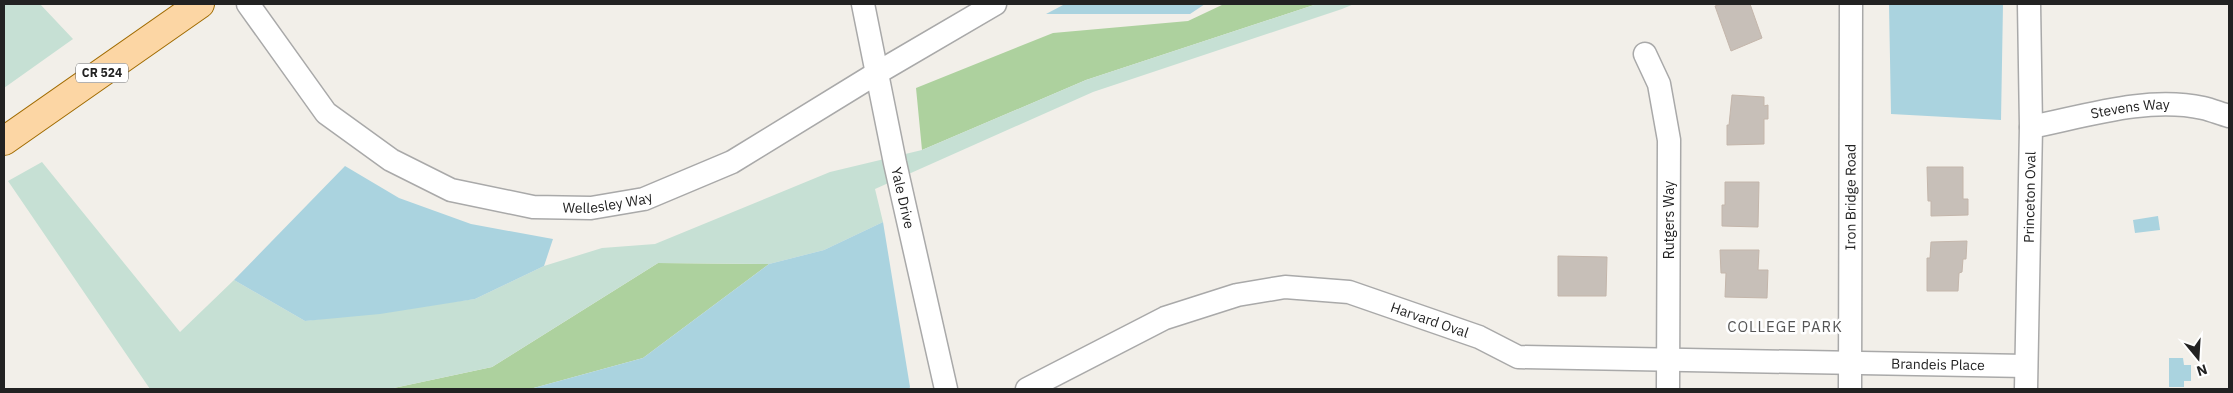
<svg xmlns="http://www.w3.org/2000/svg" width="2233" height="393" font-family="'IBM Plex Sans',sans-serif">
  <style>
    .forest { fill: #add19e }
    .wetland { fill: #c6e0d4 }
    .water { fill: #aad3df }
    .building { fill: #c7bfb8; stroke: #c4b6ab }
    .lines { fill: none; stroke-linecap: round; stroke-linejoin: round }
    .minor-casing { stroke: #a9a9a9; stroke-width: 25 }
    .major-casing { stroke: #a06b00; stroke-width: 30 }
    .minor { stroke: #fff; stroke-width: 22 }
    .major { stroke: #fcd6a4; stroke-width: 28 }
    .labels { text-anchor: middle; stroke-width: 5; stroke-linejoin: round; paint-order: stroke }
    .shield { fill: #fff; stroke: #646464; stroke-width: 1 }
    .shield-label { font-size: 12px; font-weight: bold; fill: #222 }
    .street-label { font-size: 14px; fill: #222; stroke: #fff }
    .neighbourhood-label { font-size: 15px; letter-spacing: 1px; fill: #555; stroke: #fff }
  </style>
  <rect width="100%" height="100%" fill="#f2efe9"/>
  <!-- forest -->
  <path class="forest" d="M1224,4H1317L1086,80L922,150L916,88L1053,33L1188,21Z
    M658,263L769,264L643,358L530,389H389L492,367Z"/>
  <!-- wetland -->
  <path class="wetland" d="M4,4H40L73,39L4,88Z
    M1317,4H1354L1342,9L1093,92L875,189L883,222L824,250L769,264L658,263L492,367L389,389H150L8,181L42,162L180,332L234,280L305,321L475,299L544,266L602,248L655,244L830,172L922,150L1086,80Z"/>
  <!-- water -->
  <path class="water" d="M1065,4H1205L1190,14H1046Z
    M1889,4H2003L2001,120L1891,114Z
    M345,166L399,198L471,224L553,239L544,266L475,299L380,314L305,321L234,280Z
    M2158,216L2160,230L2135,233L2133,220Z
    M883,222L910,387L909,389H530L643,358L769,264L824,250Z
    M2169,358H2183L2184,365H2191V381H2184V387H2169Z"/>
  <!-- building -->
  <path class="building" d="M1722,4H1750L1762,38L1731,51L1715,6Z
    M1732,95L1764,97V106L1768,105V119H1764V144L1727,145V125H1729Z
    M1927,167H1963V199H1968V215L1931,216V201H1928Z
    M1725,182H1759L1758,227L1722,226V205H1725Z
    M1967,241L1966,259H1963L1962,272L1959,273L1958,291H1927V258H1930L1931,242Z
    M1720,250H1759L1758,270H1768L1767,298L1725,297L1726,273H1721Z
    M1558,256L1607,257L1606,296H1558Z"/>
  <g class="lines">
    <defs>
      <g id="minor">
        <path id="s1" d="M248,4L326,113L391,160L451,190L533,207L591,208L644,199L732,162L877,73L995,4"/>
        <path id="s2" d="M863,4L895,163L946,389"/>
        <path d="M1645,54L1659,84L1669,140L1668,389"/>
        <path id="s3" d="M2031,127C2086,116 2147,96 2203,108C2212,110 2221,114 2229,116"/>
        <path id="s4" d="M1027,389L1165,318L1237,295L1285,287L1349,292L1479,337L1518,357L2026,366"/>
        <path id="s5" d="M1850,389L1851,4"/>
        <path id="s6" d="M2026,389L2031,127L2029,4"/>
      </g>
      <path id="major" d="M4,141L200,4"/>
    </defs>
    <!-- minor casing -->
    <use href="#minor" class="minor-casing"/>
    <!-- major casing -->
    <use href="#major" class="major-casing"/>
    <!-- minor -->
    <use href="#minor" class="minor"/>
    <!-- major -->
    <use href="#major" class="major"/>
  </g>
  <g class="labels">
    <!-- shield labels -->
    <rect class="shield" x="76" y="63.5" width="52" height="19" rx="4"/>
    <g class="shield-label">
      <text x="102" y="77">CR 524</text>
    </g>
    <!-- street labels -->
    <g class="street-label">
      <text dy="5" stroke="none"><textPath href="#s3" startOffset="101">Stevens Way</textPath></text>
      <text dy="5" stroke="none"><textPath href="#s5" startOffset="192">Iron Bridge Road</textPath></text>
      <text dy="5" stroke="none"><textPath href="#s2" startOffset="198">Yale Drive</textPath></text>
      <text dy="5" stroke="none"><textPath href="#s6" startOffset="192">Princeton Oval</textPath></text>
      <text dy="5" stroke="none"><textPath href="#s1" startOffset="440">Wellesley Way</textPath></text>
      <text transform="translate(1669 220) rotate(-90)" y="5">Rutgers Way</text>
      <text dy="5" stroke="none"><textPath href="#s4" startOffset="429">Harvard Oval</textPath></text>
      <text dy="5" stroke="none"><textPath href="#s4" startOffset="945">Brandeis Place</textPath></text>
    </g>
    <!-- neighbourhood labels -->
    <g class="neighbourhood-label">
      <text x="1785" y="332">COLLEGE PARK</text>
    </g>
  </g>
  <!-- border -->
  <rect width="2233" height="393" fill="none" stroke="#222222" stroke-width="10"/>
  <!-- north arrow -->
  <g transform="translate(2198 358) rotate(162)" stroke="#ffffff" stroke-width="4" paint-order="stroke">
  <path d="M0-4L9 19L0 12L-9 19Z" fill="#222222"/>
  <text y="-8" font-size="14" font-weight="bold" text-anchor="middle" fill="#222222">N</text>
  </g>
</svg>
